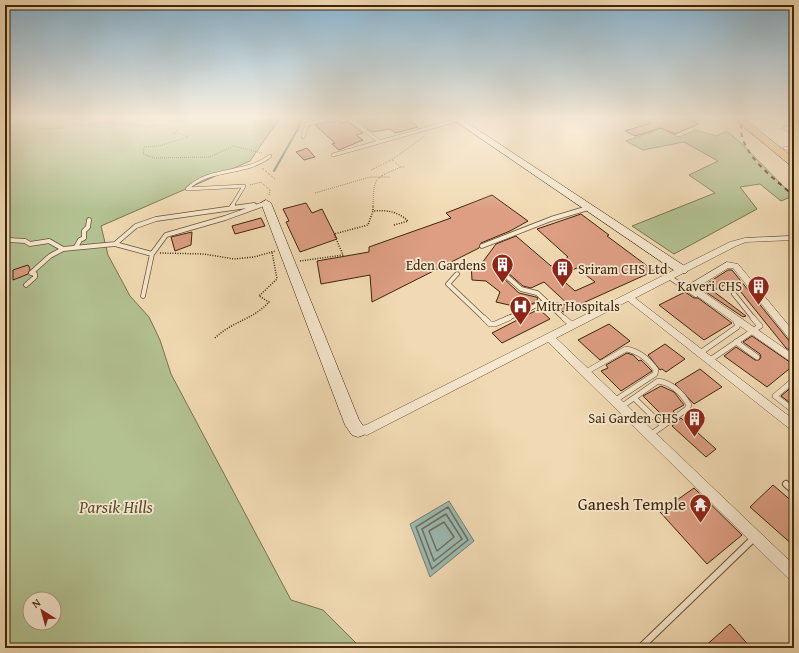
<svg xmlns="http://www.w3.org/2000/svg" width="799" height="653" font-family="'Gentium Book Plus',serif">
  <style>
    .green { fill: #b3c191; stroke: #78744e; fill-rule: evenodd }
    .water { fill: #9cbab3; stroke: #767f70 }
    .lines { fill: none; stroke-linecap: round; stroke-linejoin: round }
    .shore { stroke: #6c705f; stroke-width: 1.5 }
    .stream { stroke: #767f70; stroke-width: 2 }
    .building { fill: #dd9e83; stroke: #3d260b; fill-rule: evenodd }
    .lane-far3-casing { stroke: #6a5335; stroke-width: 4 }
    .lane-far2-casing { stroke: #6a5335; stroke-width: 5.5 }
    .lane-far1-casing { stroke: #6a5335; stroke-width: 6 }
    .lane-casing { stroke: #6a5335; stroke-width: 8 }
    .street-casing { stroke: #6a5335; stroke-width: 1 }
    .secondary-casing { stroke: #3d260b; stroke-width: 1 }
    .primary-casing { stroke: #3d260b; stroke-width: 1 }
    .path-far1 { stroke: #3d260b; stroke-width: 1; stroke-dasharray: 0.5 1.5; stroke-linecap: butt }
    .path { stroke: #3d260b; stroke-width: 1.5; stroke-dasharray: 1 1.5; stroke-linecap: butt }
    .lane-far3 { stroke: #f6e7ce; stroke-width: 3 }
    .lane-far2 { stroke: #f6e7ce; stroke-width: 4 }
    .lane-far1 { stroke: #f6e7ce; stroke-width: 5 }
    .lane { stroke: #f6e7ce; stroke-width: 6 }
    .street { fill: #f6e7ce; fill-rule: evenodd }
    .secondary { fill: #f6e7ce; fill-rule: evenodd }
    .primary { fill: #e8bd7a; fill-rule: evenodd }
    .rail { stroke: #3d260b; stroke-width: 2; stroke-dasharray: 4.5 4.5; stroke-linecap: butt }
    .labels { text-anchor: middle; stroke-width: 3.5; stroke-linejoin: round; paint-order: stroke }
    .poi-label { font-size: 14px; fill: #3d260b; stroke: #f6e7ce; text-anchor: end }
    .near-poi-label { font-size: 17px; fill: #3d260b; stroke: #f6e7ce; text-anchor: end }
    .near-park-label { font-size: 17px; font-style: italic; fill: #5a4d2c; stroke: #f6e7ce }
  </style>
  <rect width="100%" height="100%" fill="#f1dab3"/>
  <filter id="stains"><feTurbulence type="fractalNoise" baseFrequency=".005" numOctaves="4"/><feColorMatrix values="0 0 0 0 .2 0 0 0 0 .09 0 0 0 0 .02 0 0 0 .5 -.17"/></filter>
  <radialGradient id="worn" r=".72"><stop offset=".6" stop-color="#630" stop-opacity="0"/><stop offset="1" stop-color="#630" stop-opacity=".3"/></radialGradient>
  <!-- green -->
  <path class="green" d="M5,118H280L250,161L101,226L108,255L130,296L149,317L160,340L171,374L291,600L323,610L361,648H5ZM30,599H54V623H30Z
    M626,118H641L679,137L696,130L716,136L727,131L740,142L793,196L781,201L760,184L740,187L757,209L674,254L632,226L715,193L689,175L718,161L684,142L643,150L626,141L652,132Z"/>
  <!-- water -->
  <path class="water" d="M449,501L474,541L430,577L410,524Z"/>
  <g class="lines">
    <!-- shore -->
    <path class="shore" d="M448,507L468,540L432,569L416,527Z
      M446,514L462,539L434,561L422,529Z
      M444,522L454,537L437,551L429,531Z"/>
    <!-- stream -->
    <path class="stream" d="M274,171L299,127L301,118"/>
  </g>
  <!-- building -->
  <path class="building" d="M358,118L362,122L376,118H407L418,127L395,133L390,129L372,132L355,119Z
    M658,118H685L699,124L675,134L661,128L635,136L625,131L651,123L648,121Z
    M339,120L341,123L347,121L363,133L356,135L363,140L339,150L332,144L335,143L315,125Z
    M307,148L315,157L304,160L296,152Z
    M492,195L528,221L510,231L481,243L479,248L372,302L370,275L321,284L317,261L369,252V247L451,218L446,213Z
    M306,203L312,213L322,209L337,239L300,252L286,222L289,221L283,209Z
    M581,214L609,235L607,236L654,271L563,312L550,301L570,306L544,282L531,288L523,286L507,272V263L505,260L501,262L500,275L519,293L536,297L538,298L536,302L522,308L496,302L500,292L486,281L472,280L471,263H482L496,244L516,236L551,266L566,260L565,259L568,257L537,229ZM577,268L595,282L575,291L558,276Z
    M261,218L265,226L235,234L232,226Z
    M192,232L191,245L175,251L171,237Z
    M28,265L30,269L28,274L13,280V270Z
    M728,270H732L790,342L794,344V353L786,348L732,281L713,291L746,316L743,317L700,288Z
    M685,292L694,298H698L732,323L704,340L659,305Z
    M539,309L550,319L502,343L492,333Z
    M609,324L630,341L600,360L578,340Z
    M752,336L794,365L767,387L724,356L736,347L755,360H759L761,357L760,354L743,342Z
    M665,344L685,359L666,372L662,369L660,370L648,355Z
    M627,353L633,355L639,361L641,360L652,371L621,391L601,371L608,368L606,365Z
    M700,369L722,387L694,404L675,384Z
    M794,385V406L781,396Z
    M661,386L674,392L684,405L673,411L675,413L666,419L643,396Z
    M681,418L716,449L706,457L672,426Z
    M773,485L794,503V546L750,507Z
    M694,488L742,535L707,564L660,512Z
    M730,624L751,648H703Z"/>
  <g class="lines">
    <defs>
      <path id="lane-far3" d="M348,118L380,142
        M303,137L307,124L329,118
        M785,148L794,149
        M333,155L457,120
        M232,206L244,186L187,189C210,166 245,176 270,156
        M247,206L254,205
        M258,206L266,203"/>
      <path id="lane-far2" d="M231,208L233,205
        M9,240L25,241L30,244L49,241L63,249
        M115,244L136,226L156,219L254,205
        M482,246L551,219L588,208
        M76,247L80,240L84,238V231L88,227L89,220
        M504,263L503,273L521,289L537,293L565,319
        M457,274L448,284L485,319
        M669,277L696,295
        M26,285L35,277V274L31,273L50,256L63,249L115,244L152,254L166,235L225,218L261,205
        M734,294L754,319
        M143,296L152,254
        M506,319L546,301"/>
      <path id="lane-far1" d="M484,318L490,324H495L509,318
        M564,318L572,325
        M736,342L757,357
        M700,353L737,327L738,324L736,322
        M710,360L760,326L753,318
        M586,372L626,349C639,351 649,360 656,370L655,374L614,401
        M794,380L775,396L794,411
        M634,398L663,426
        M621,407L658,381C672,383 682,393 689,405L687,409L650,435"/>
      <path id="lane" d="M786,484L794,491
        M640,648L754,538"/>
      <path id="street" d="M794,124V128L790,129L794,131V136L783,128Z
        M794,236V240L746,242L736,246L635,298L794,420V431L790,429L628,301L556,338L794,565V581L789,579L548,342L371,433L367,435L354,433L353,430L354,427L366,425L730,242L745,238Z
        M727,262L738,264L794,332V342L791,341L733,268H728L698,287L699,289L794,355V364L693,293L689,286L690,284Z"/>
      <path id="secondary" d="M451,118H460L686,267L688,270L686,273H678Z
        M266,200L271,203L359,420L366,430L364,435L358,437L352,435L345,425L261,203Z"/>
      <path id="primary" d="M733,118H743L794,158V166L790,165Z"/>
    </defs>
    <!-- lane-far3 casing -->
    <use href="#lane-far3" class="lane-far3-casing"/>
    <!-- lane-far2 casing -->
    <use href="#lane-far2" class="lane-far2-casing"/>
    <!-- lane-far1 casing -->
    <use href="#lane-far1" class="lane-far1-casing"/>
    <!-- lane casing -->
    <use href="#lane" class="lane-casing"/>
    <!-- street casing -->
    <use href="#street" class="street-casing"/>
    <!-- secondary casing -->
    <use href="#secondary" class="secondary-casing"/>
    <!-- primary casing -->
    <use href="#primary" class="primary-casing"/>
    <!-- path-far1 -->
    <path class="path-far1" d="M23,118L36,129L66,128L75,124L89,125L103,122L154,127L155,125L174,126L178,131L172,134H181L188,137L159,146L144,147L143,154L154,158L210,157L233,146L262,153
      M392,160L401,167H405
      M262,168L275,179
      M371,170L393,159L425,136
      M250,185L261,182L270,190L269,196
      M315,193L370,177H390
      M373,206C374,176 374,179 401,167"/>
    <!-- path -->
    <path class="path" d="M373,210V205
      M160,253L204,254L234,259L254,257L275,251
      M300,261L343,255L334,234L368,225L373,211C387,210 397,211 408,221L394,225
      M215,338C231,322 254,319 269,302L259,296L277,279L272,252"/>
    <!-- lane-far3 -->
    <use href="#lane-far3" class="lane-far3"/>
    <!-- lane-far2 -->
    <use href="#lane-far2" class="lane-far2"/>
    <!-- lane-far1 -->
    <use href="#lane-far1" class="lane-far1"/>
    <!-- lane -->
    <use href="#lane" class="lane"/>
    <!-- street -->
    <use href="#street" class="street"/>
    <!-- secondary -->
    <use href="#secondary" class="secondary"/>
    <!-- primary -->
    <use href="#primary" class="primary"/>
    <!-- rail -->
    <path class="rail" d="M749,118L741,126C740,155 774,178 794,196"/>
  </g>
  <!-- sky -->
  <linearGradient id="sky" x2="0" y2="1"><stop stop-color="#89b6d3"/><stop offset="0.56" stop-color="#f9eedd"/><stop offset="1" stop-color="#f9eedd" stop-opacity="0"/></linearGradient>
  <rect width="799" height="210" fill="url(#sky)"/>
  <!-- icons -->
  <defs>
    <symbol id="building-pin" viewBox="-11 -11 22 30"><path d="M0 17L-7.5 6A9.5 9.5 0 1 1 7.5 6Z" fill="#8f2418" stroke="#f6e7ce"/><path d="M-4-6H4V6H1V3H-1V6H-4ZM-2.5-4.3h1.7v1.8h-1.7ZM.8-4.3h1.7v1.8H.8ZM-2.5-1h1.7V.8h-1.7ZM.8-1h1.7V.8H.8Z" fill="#fff"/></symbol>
    <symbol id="hospital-pin" viewBox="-11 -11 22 30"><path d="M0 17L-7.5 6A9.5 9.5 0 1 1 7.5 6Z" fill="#8f2418" stroke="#f6e7ce"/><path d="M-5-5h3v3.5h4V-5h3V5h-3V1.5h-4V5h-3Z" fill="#fff"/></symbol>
    <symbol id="temple-pin" viewBox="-11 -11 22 30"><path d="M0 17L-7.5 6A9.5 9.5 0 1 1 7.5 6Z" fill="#8f2418" stroke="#f6e7ce"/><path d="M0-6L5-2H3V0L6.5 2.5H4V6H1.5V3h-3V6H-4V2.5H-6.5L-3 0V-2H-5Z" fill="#fff"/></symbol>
  </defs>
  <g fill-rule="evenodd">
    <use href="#building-pin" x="490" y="252" width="25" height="34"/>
    <use href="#building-pin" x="550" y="256" width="25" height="34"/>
    <use href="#building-pin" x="746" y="274" width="25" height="34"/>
    <use href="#hospital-pin" x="508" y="294" width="25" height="34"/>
    <use href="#building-pin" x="682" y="406" width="25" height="34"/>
    <use href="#temple-pin" x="688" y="492" width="25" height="34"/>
  </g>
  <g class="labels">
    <!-- poi labels -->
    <g class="poi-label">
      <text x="486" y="270">Eden Gardens</text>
      <text x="578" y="274" text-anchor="start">Sriram CHS Ltd</text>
      <text x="742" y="291">Kaveri CHS</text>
      <text x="536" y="311" text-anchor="start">Mitr Hospitals</text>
      <text x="678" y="423">Sai Garden CHS</text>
    </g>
    <!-- near-poi labels -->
    <g class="near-poi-label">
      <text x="686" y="510">Ganesh Temple</text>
    </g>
    <!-- near-park labels -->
    <g class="near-park-label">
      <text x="116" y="513">Parsik Hills</text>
    </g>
  </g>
  <!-- margin -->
  <rect width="799" height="653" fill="none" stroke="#f1dab3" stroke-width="20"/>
  <rect x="6" y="6" width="787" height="641" fill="none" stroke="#3d260b" stroke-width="2"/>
  <rect x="10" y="10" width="779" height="633" fill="none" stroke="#3d260b"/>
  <!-- north arrow -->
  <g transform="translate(42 611) rotate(323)"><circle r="19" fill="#f6e7ce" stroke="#ac9a80"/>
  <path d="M0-3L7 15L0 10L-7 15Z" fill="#8f2418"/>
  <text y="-6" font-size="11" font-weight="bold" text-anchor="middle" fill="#3d260b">N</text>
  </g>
  <rect width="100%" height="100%" filter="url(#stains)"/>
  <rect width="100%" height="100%" fill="url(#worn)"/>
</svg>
